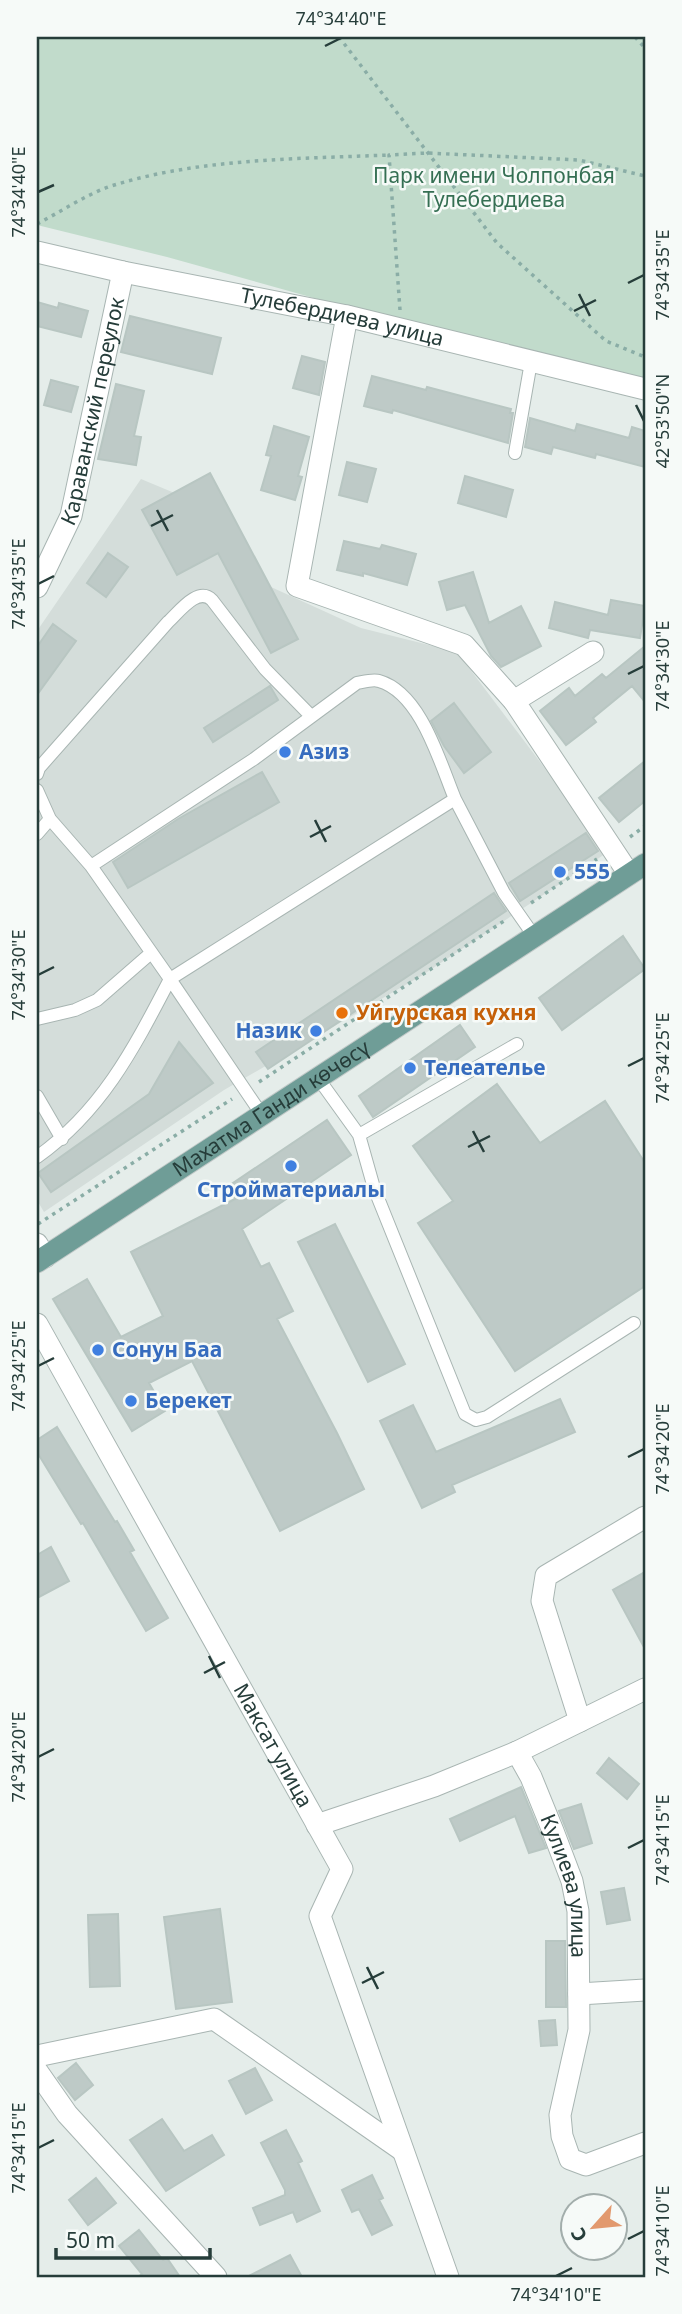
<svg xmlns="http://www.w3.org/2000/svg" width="682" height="2314" font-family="'Noto Sans',sans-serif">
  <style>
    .built { fill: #d4ddda }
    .green { fill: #c1dbcb }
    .building { fill: #becac7; stroke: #b8c6c2; stroke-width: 2 }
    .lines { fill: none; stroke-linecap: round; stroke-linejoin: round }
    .service-casing { stroke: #a8b5b2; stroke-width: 14 }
    .minor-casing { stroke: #a8b5b2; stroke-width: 23 }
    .primary-casing { stroke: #c2c9c8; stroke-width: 23 }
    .path { stroke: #8aada6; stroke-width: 3.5; stroke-dasharray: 3.5 5; stroke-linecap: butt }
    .service { stroke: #fff; stroke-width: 12 }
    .minor { stroke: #fff; stroke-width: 21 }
    .primary { stroke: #6f9d97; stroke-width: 21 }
    .ticks { fill: none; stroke: #263d3a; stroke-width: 2.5 }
    .shop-dot { fill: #3f7fe0; stroke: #f6faf8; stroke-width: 2.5 }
    .food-dot { fill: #e8710a; stroke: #f6faf8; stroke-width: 2.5 }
    .labels { text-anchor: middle; stroke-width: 5; stroke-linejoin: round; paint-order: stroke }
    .park-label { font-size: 21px; fill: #356f53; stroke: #f6faf8 }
    .street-label { font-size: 21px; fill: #263d3a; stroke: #f6faf8 }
    .shop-label { font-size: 21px; font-weight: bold; fill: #366cbe; stroke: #f6faf8; text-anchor: start }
    .food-label { font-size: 21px; font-weight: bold; fill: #c56008; stroke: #f6faf8; text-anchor: start }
    .neatline { fill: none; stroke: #263d3a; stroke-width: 2.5 }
    .ticks-label { font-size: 18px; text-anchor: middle; fill: #263d3a }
  </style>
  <rect width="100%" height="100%" fill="#e5edea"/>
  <!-- built -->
  <path class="built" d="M141,479L208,507L251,578L361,628L457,652L608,852L421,976L224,1090L44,1212L37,1200V631Z"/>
  <!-- green -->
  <path class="green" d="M37,37H645V380L364,312L167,257L37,225Z"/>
  <!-- building -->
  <path class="building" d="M37,302L58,308L59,303L88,311L81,337L37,326Z
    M130,316L221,338L212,374L121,352Z
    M302,356L325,362L319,395L293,388Z
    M372,376L426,390L427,387L511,409L510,413H513L508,443L393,410L392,413L364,406Z
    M51,380L78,387L71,412L44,405Z
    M116,384L144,391L134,436L141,437L136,465L98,459Z
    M530,418L575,431L577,424L629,438L632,427L645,431V467L596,454L595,458L553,447L551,454L525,447Z
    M274,426L309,437L298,476L302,477L295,500L261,490L271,456L266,455Z
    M347,462L376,469L367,502L339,495Z
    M210,473L298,639L271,653L218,553L177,575L142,510Z
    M465,476L513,490L506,517L458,503Z
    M344,541L380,549L382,545L416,554L407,585L363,573V576L337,570Z
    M108,553L128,567L106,597L87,583Z
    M473,572L489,623L521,606L541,646L501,667L491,656L465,605L447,610L439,582Z
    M611,600L645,606L640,638L590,630L588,638L549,628L555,602L608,615Z
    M53,624L76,641L37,695V647Z
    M645,646V702L632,686L593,718L596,722L566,745L540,711L569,688L575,696L602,674L606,678Z
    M270,686L278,700L213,742L204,728Z
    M454,703L491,752L464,773L444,746L431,721Z
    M645,761V801L619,822L599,798Z
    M262,772L279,802L128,888L113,862L178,819Z
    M586,833L598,851L520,901L509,883Z
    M494,893L506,911L268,1069L256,1052Z
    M623,936L645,969L562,1030L539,998Z
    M460,1025L475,1047L373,1117L359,1096Z
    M179,1042L213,1083L51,1192L38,1173L149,1094Z
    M497,1084L540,1143L605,1101L645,1163V1286L515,1371L418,1223L453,1201L413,1146Z
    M327,1120L351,1155L242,1229L261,1267L269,1263L293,1311L277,1319L337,1433L364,1489L280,1531L192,1361L149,1383L165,1411L132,1431L53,1299L87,1279L121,1337L163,1316L131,1252L235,1199L227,1187Z
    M335,1224L405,1364L368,1382L298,1242Z
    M560,1399L575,1432L452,1485L455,1492L422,1508L380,1421L413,1405L436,1452Z
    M57,1427L115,1522L117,1521L134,1550L130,1552L168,1618L146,1631L83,1523L81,1524L37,1452V1440Z
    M51,1547L69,1581L37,1598V1555Z
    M645,1572V1649L613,1590Z
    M609,1758L639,1784L627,1799L597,1773Z
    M521,1787L546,1848L529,1853L515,1816L460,1841L450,1819Z
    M581,1804L592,1843L574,1849L559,1811Z
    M624,1888L630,1920L607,1924L601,1892Z
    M220,1909L232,2002L176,2009L164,1917Z
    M118,1914L120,1986L90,1987L88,1915Z
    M546,1941H565L566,2007H546Z
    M555,2020L557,2045L541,2046L539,2021Z
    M76,2063L93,2085L75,2100L58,2078Z
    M255,2068L272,2100L246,2114L229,2081Z
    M162,2119L184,2151L212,2135L224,2155L166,2191L130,2140Z
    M286,2130L302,2161L298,2163L320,2211L297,2222L293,2212L260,2225L253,2208L285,2195V2190L261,2143Z
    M372,2175L383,2198L379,2200L392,2225L372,2235L359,2209L352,2212L342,2190Z
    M96,2178L116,2203L88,2225L69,2200Z
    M139,2230L163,2260L167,2258L180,2277H138L142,2274L119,2246Z
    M290,2255L302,2277H247Z"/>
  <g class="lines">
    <defs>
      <path id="service" d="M515,453L531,362
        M37,774L39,768L168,622C179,612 198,586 212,600L265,669L311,716
        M37,790L50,819
        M37,834L50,819L91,866
        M37,1019L75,1010L97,1000L151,953
        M318,1078L359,1135L374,1188L465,1414L476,1420L487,1417L634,1323
        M37,1096L62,1139
        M262,1115L170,979L455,799L504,893L534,936
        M359,1135L517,1044
        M37,1157C102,1111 134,1048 170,979L91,866L254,759L357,683C363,682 373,679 379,681C421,693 440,763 455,799"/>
      <g id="minor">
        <path id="s1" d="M37,252L123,272L347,316L645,389"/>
        <path d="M347,316L297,586L464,645L514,701"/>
        <path id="s2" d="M37,587L71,516L123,272"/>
        <path d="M593,652L514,701L629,874"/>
        <path d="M37,1244L45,1257"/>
        <path id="s3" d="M37,1324L342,1869L320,1916L448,2277"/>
        <path d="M580,1721L542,1601L546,1576L645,1517"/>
        <path d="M517,1752L645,1689"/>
        <path id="s4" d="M317,1825L434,1786L517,1752L531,1777L553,1831L572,1881L578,1911L579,2030L560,2115L562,2136L570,2159L586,2165L645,2143"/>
        <path d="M579,1994L645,1990"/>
        <path d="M37,2056L214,2019L402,2150"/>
        <path d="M37,2071L67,2114L216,2277"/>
      </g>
      <g id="primary">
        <path id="s5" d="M37,1262L645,864"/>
      </g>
    </defs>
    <!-- service casing -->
    <use href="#service" class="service-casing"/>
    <!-- minor casing -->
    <use href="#minor" class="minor-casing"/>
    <!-- primary casing -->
    <use href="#primary" class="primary-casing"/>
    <!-- path -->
    <path class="path" d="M339,37L497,243L606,341L645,357
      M635,37L645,48
      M37,224C60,212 84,196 108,187C198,158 296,159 389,155
      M400,310L389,155L427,153L579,160L645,176
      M630,837L645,826
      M531,903L597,859
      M259,1082L504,921
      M38,1224L232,1099"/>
    <!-- service -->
    <use href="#service" class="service"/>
    <!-- minor -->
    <use href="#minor" class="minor"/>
    <!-- primary -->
    <use href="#primary" class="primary"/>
  </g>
  <!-- ticks -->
  <path class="ticks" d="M325,46L341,38M38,192L54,185M628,283L644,275M579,294L590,316M574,311L596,300M636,405L644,421M157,510L168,531M151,526L173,515M38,584L54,576M628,674L644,666M315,820L326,842M310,837L331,826M38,975L54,967M628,1066L644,1058M473,1131L484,1152M468,1147L490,1136M38,1366L54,1358M628,1457L644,1449M209,1656L220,1678M204,1673L225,1662M38,1757L54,1749M628,1848L644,1840M367,1967L378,1989M362,1983L384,1972M38,2148L54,2140M628,2239L644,2231M556,2276L572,2268"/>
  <!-- markers -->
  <g class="shop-dot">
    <circle cx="285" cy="752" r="7"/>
    <circle cx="560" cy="872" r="7"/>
    <circle cx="316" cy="1031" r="7"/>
    <circle cx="410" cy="1068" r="7"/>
    <circle cx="291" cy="1166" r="7"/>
    <circle cx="98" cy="1350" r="7"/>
    <circle cx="131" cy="1401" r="7"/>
  </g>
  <circle class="food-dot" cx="342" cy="1013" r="7"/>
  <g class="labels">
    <!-- park labels -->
    <g class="park-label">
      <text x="494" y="183">Парк имени Чолпонбая<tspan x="494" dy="24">Тулебердиева</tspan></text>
    </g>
    <!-- street labels -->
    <g class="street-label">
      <text dy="7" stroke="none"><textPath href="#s1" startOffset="312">Тулебердиева улица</textPath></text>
      <text dy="7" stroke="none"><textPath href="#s2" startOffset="186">Караванский переулок</textPath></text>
      <text dy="7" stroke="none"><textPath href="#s5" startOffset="280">Махатма Ганди көчөсү</textPath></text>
      <text dy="7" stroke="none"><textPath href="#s3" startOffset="483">Максат улица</textPath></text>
      <text dy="7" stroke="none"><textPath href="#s4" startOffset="357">Кулиева улица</textPath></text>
    </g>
    <!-- shop labels -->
    <g class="shop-label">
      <text x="299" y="759">Азиз</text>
      <text x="574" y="879">555</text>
      <text x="302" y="1038" text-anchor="end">Назик</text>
      <text x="424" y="1075">Телеателье</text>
      <text x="291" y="1197" text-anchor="middle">Стройматериалы</text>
      <text x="112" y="1357">Сонун Баа</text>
      <text x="145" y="1408">Берекет</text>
    </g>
    <!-- food labels -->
    <g class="food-label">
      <text x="356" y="1020">Уйгурская кухня</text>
    </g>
  </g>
  <!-- border -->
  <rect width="682" height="2314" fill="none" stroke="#f6faf8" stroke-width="77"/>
  <!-- north arrow -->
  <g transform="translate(594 2227) rotate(243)"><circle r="33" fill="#f6faf8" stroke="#a3aeac" stroke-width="2"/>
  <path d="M0-5L12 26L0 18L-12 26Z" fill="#e2996e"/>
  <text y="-10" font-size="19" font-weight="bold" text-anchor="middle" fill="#263d3a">С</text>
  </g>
  <!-- scale -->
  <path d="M56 2248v10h154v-10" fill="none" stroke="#263d3a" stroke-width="3.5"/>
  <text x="66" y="2248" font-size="21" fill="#263d3a" stroke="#f6faf8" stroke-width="5" paint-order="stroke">50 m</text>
  <rect x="38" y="38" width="606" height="2238" class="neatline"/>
  <g class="ticks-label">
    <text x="341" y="25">74°34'40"E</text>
    <text transform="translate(19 192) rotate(-90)" y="6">74°34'40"E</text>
    <text transform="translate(663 275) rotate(-90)" y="6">74°34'35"E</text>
    <text transform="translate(663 421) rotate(-90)" y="6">42°53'50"N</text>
    <text transform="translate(19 584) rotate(-90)" y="6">74°34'35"E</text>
    <text transform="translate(663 666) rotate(-90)" y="6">74°34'30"E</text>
    <text transform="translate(19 975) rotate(-90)" y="6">74°34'30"E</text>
    <text transform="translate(663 1058) rotate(-90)" y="6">74°34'25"E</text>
    <text transform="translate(19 1366) rotate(-90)" y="6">74°34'25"E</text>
    <text transform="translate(663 1449) rotate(-90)" y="6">74°34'20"E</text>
    <text transform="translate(19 1757) rotate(-90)" y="6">74°34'20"E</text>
    <text transform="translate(663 1840) rotate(-90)" y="6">74°34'15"E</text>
    <text transform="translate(19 2148) rotate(-90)" y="6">74°34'15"E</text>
    <text transform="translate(663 2231) rotate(-90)" y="6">74°34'10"E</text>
    <text x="556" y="2301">74°34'10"E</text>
  </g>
</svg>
